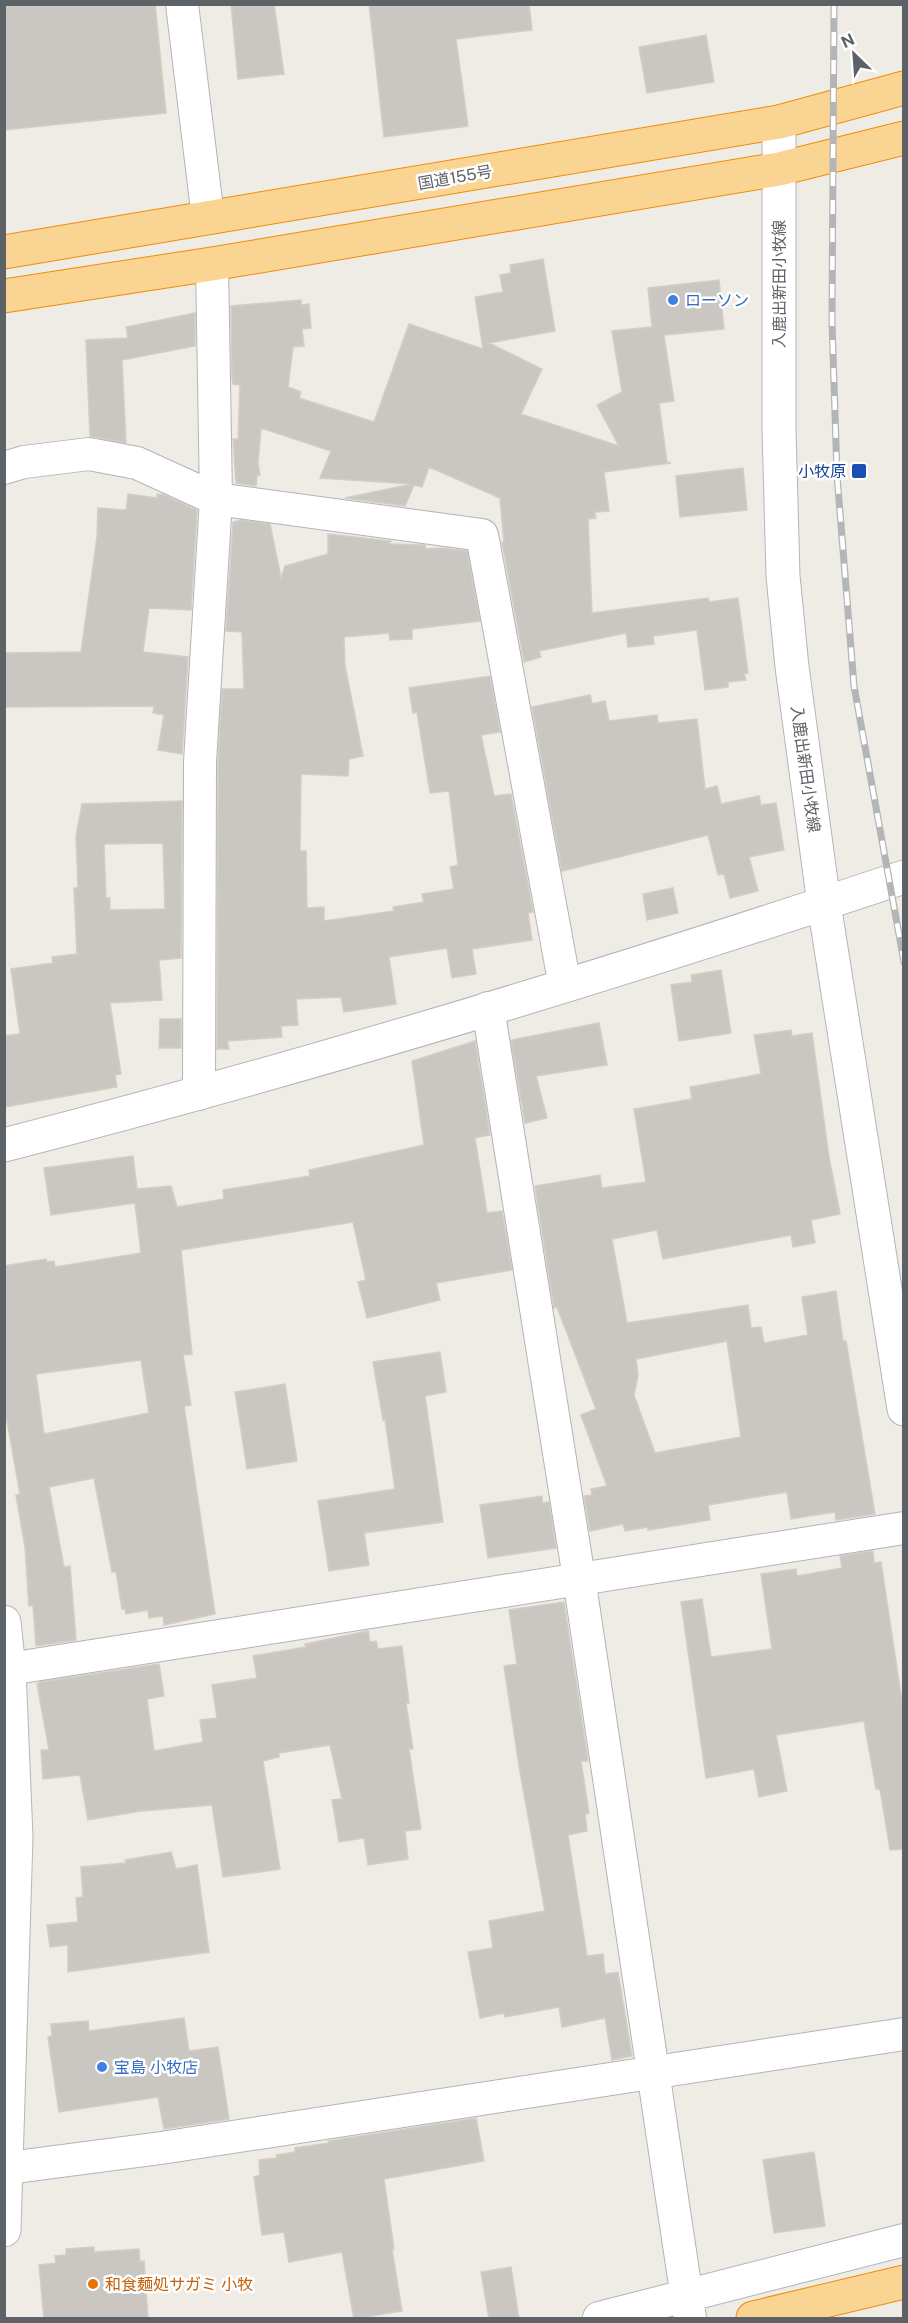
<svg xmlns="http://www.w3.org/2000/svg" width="908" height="2323" font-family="'Public Sans','Noto Sans JP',sans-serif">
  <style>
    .building { fill: #cac7c3; stroke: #d4cdc4; stroke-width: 1.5; fill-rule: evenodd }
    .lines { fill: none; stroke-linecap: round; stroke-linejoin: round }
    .street-casing { stroke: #b1b4b8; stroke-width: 34 }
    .secondary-casing { stroke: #b2b6ba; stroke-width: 35 }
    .highway-casing { stroke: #ee8d07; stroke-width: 35 }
    .street { stroke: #fff; stroke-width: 32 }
    .secondary { stroke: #fff; stroke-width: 33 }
    .highway { stroke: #fad492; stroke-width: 33 }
    .rail-casing { stroke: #b4b5b6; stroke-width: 7 }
    .rail { stroke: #fff; stroke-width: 4.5; stroke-dasharray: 14; stroke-linecap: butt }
    .shop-dot { fill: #3f7fe0; stroke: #fff; stroke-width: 2 }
    .transit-dot { fill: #1a4fb4; stroke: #fff; stroke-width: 2 }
    .food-dot { fill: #e8710a; stroke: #fff; stroke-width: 2 }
    .labels { text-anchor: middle; stroke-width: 5; stroke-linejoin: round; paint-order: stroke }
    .street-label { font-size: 16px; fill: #5d6266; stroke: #fff }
    .shop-label { font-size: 16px; fill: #366cbe; stroke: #fff; text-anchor: start }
    .transit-label { font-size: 16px; fill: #164399; stroke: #fff; text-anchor: end }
    .food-label { font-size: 16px; fill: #c56008; stroke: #fff; text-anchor: start }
  </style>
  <rect width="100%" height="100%" fill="#efece6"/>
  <!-- building -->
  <path class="building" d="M4,4H155L166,113L4,130Z
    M231,4H274L284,74L238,79Z
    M369,4H529L532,30L456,39L468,126L384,137Z
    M706,35L714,82L647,93L639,47Z
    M543,259L555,331L489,343L542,369L521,414L619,446L597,405L622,392L612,331L652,327L648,288L719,280L724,329L664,335L674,401L659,403L667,462L671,463L604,472L609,511L595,512L596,518L588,519L592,613L708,598L709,602L738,598L748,673L744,674L746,680L728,682V687L705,690L697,630L653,636L654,644L628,647L626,633L539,651L541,657L524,662L502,542H504L500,498L429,467L422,487L414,485L405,506L345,498L412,484L320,478L331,451L261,428L258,463L260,475H257L256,486L236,483L233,439H238L240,385L233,384L232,378L231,306L301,300V305L309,304L311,328L302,329L304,346L293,347L288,387L301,392L299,398L374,422L409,324L483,349L475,297L503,292L500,275L511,273L510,265Z
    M195,313V346L122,360L126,443L90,436L86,340L128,338L126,327Z
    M743,468L747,510L680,517L676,476Z
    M128,494L157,498V494L164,495L197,510L191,610L149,608L143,652L188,657L182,754L158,750L164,715L153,713L154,706L4,707V653L81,652L97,537L98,508L126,510Z
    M241,520L270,524L281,578L285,566L328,554V534L391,541L389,544L425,545V549L442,548L467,551L480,621L412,629V639L390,640L389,633L344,637L345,666L363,756L349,759L348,776L301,774L300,851H306L307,908L324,907V921L394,911L393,907L424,902L422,894L454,889L450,867L458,865L449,791L430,793L417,712L413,713L409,688L490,676L500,732L481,735L494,796L511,794L533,912L528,913L532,940L472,949L476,974L452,978L447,948L389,957L396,1004L344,1012L341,997L296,999L298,1025L281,1026L282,1037L227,1041L229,1049H217L218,763L222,689H244L242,632L226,631L233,522Z
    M590,695L592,704L605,701L609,721L657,715L658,723L697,719L705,789L717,786L721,804L759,796L761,805L776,803L784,850L749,857L758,891L730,898L724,874L718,875L708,835L562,871L532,707Z
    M182,801L181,958L159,960L162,1000L110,1003L121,1074L115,1075L117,1087L4,1107V1036L20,1034L11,969L53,963L52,957L77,954L74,888H78L76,836L82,804ZM163,843L165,909L110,910V898H106L104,844Z
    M673,888L678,913L647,920L643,894Z
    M721,970L731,1033L679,1041L671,985L692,982L691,975Z
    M160,1019H181V1048H159Z
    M599,1023L607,1065L536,1076L547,1118L525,1123L511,1040Z
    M791,1030L792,1036L812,1033L829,1157L840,1214L811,1220L815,1243L793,1247L791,1235L663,1259L657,1230L612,1239L627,1323L748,1305L751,1328L761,1327L764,1343L808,1335L802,1297L836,1291L843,1341H846L875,1514L836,1520L835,1512L791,1519L787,1492L708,1505L710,1520L648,1530V1527L625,1531L623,1524L590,1531L584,1496L592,1495L591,1489L607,1486L581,1415L596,1409L557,1307L554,1308L535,1186L600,1175L602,1188L646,1182L634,1109L692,1099L690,1087L761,1074L754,1035ZM727,1341L741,1437L655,1453L634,1395L638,1375L636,1359Z
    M475,1041L490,1135L475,1138L487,1213L502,1211L512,1270L436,1283L440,1300L367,1318L358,1282L366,1280L353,1222L181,1250L192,1354L183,1355L191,1405L184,1406L215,1614L164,1625L163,1616L149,1618L148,1610L126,1614L125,1608L122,1609L116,1572H112L94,1478L49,1487L64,1567L70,1566L76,1640L36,1646L33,1605L29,1606L25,1547L16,1495L20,1494L4,1404V1266L46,1259L47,1262L54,1261L55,1267L141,1253L135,1203L51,1215L44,1168L133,1156L137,1189L171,1186L177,1207L224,1199L223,1190L310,1176L309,1170L424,1145L412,1061ZM141,1360L149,1413L44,1434L36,1374Z
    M440,1352L446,1392L425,1396L443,1522L364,1533L369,1565L329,1571L318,1501L395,1489L385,1419L383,1420L373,1362Z
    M285,1384L297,1461L247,1469L235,1392Z
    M542,1496V1503L549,1502L556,1548L488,1558L480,1505Z
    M873,1551L874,1563L881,1562L903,1708V1849L890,1850L880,1789H876L864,1721L776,1735L787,1791L759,1797L754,1769L706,1778L681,1602L702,1599L711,1657L772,1649L761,1574L796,1569L797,1576L842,1568L840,1556Z
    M564,1602L588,1761H581L589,1813L585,1814L587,1831L568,1835L587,1956L603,1954L605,1974L618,1972L632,2056L612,2060L605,2018L562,2027L559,2007L505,2017L504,2013L480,2018L468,1952L493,1948L489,1921L545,1911L519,1766L504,1666L517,1664L509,1610Z
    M368,1631L370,1642L376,1641L378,1649L402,1646L409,1703H406L413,1749H409L421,1829L405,1831L408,1859L368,1865L364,1838L339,1842L332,1800L342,1799L330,1745L279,1753V1757L263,1761L280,1869L223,1877L212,1805L141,1811L88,1820L80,1775L43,1779L41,1750H49L37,1684L40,1682L159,1664L164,1696L147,1699L154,1751L203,1742L200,1720L217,1718L212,1685L257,1678L253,1656L306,1647L305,1644Z
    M171,1852L176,1869L197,1865L209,1952L68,1972V1945L50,1947L47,1925L78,1922L76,1898L83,1897L81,1867L126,1863L125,1860Z
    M184,2018L189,2051L218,2047L229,2119L164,2129L158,2097L59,2112L48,2037L52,2036L51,2024L88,2021L89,2031Z
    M476,2118L484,2161L384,2179L394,2249H392L402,2311L354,2319L342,2252L289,2262L284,2232L262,2235L254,2177L260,2175L259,2160L277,2158L276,2155L295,2152V2148L329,2143L328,2141Z
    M814,2152L825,2226L774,2233L763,2160Z
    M94,2247V2252L139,2249L140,2262L144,2261L148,2319H44L39,2265L56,2263L55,2256L66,2255V2249Z
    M511,2267L519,2319H489L481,2272Z"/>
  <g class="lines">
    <defs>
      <path id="street" d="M182,4L208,218
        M4,468L24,462L89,454L137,463L216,499L482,535L565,986
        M488,1008L579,1578L690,2318
        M199,1094L200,762L216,499L212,264
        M9,1669L904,1528
        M8,2168L161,2148L904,2034
        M599,2318L904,2240"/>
      <path id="secondary" d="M779,122V429L783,576L792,667L824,904L904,1409
        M4,1145C307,1067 607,976 904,877
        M4,1622L9,1669L16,1837L4,2230"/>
      <path id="highway" d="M4,252L779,122L904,88
        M4,296L212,264L779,169L904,138
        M753,2318L904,2282"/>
    </defs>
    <!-- street casing -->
    <use href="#street" class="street-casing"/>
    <!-- secondary casing -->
    <use href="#secondary" class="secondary-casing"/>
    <!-- highway casing -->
    <use href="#highway" class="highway-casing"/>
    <!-- street -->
    <use href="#street" class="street"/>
    <!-- secondary -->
    <use href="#secondary" class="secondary"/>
    <!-- highway -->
    <use href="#highway" class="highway"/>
    <defs>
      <path id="rail" d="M834,4L832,322L837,475L854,686L904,962"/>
    </defs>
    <!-- rail casing -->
    <use href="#rail" class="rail-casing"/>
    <!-- rail -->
    <use href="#rail" class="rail"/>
  </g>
  <!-- markers -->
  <g class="shop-dot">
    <circle cx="673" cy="300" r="6"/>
    <circle cx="102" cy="2067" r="6"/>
  </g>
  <rect class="transit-dot" x="851" y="463" width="16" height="16" rx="3"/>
  <circle class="food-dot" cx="93" cy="2284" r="6"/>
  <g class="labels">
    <!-- street labels -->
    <g class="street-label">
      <text transform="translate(455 177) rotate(-10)" y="6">国道155号</text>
      <text transform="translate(779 284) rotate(-90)" y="6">入鹿出新田小牧線</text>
      <text transform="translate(806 769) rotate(82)" y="6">入鹿出新田小牧線</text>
    </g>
    <!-- shop labels -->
    <g class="shop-label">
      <text x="685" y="306">ローソン</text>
      <text x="114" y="2073">宝島 小牧店</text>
    </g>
    <!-- transit labels -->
    <g class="transit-label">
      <text x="846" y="477">小牧原</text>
    </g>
    <!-- food labels -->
    <g class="food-label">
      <text x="105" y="2290">和食麺処サガミ 小牧</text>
    </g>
  </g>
  <!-- border -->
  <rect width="908" height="2323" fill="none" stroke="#5d6266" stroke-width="12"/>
  <!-- north arrow -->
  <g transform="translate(854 54) rotate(335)" stroke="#ffffff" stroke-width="4.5" paint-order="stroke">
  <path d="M0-4.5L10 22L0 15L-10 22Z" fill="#5d6266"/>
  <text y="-9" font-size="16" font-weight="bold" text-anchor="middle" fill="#5d6266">N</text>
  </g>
</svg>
